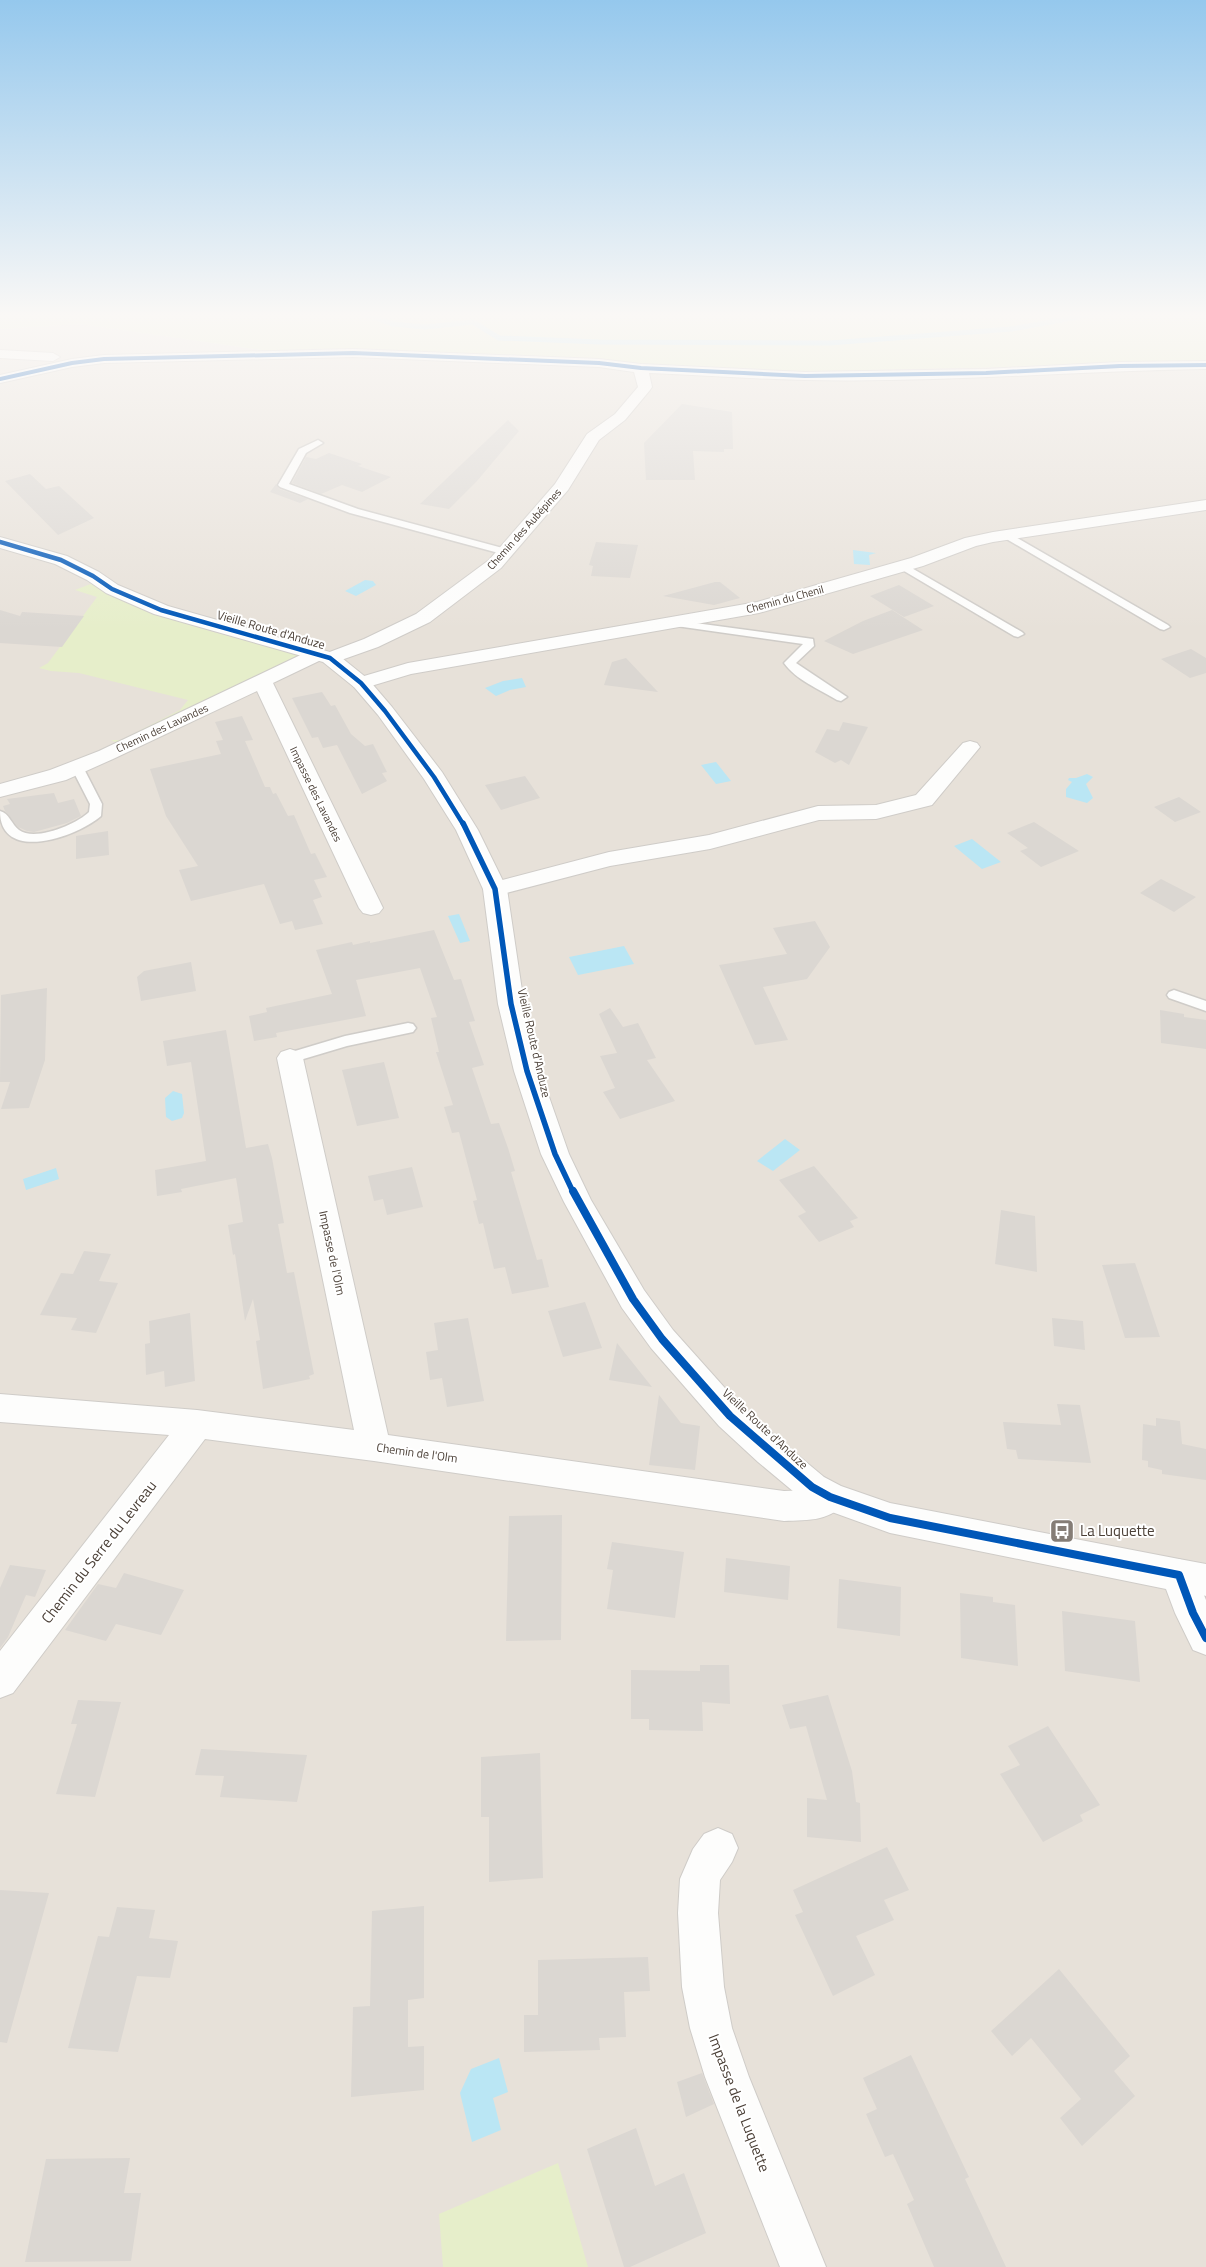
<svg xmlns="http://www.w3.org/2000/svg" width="1206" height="2267" font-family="'Titillium Web',sans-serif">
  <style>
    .residential { fill: #e7e1d9 }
    .green { fill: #e6eeca }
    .water { fill: #bae6f4 }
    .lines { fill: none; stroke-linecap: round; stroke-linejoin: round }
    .stream { stroke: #bae6f4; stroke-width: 5 }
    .building { fill: #dbd7d2 }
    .service-casing { stroke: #cfccc8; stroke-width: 3 }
    .minor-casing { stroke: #cfccc8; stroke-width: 2 }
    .tertiary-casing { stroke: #cfccc8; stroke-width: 2 }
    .service { fill: #fdfdfc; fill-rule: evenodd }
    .minor { fill: #fdfdfc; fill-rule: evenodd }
    .tertiary { fill: #fdfdfc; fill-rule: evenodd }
    .cycleway-far3-casing { stroke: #fff; stroke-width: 5.5 }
    .cycleway-far2-casing { stroke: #fff; stroke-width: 7 }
    .cycleway-far1-casing { stroke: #fff; stroke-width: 9 }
    .cycleway-casing { stroke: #fff; stroke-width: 11 }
    .cycleway-far3 { stroke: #0057b8; stroke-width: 4 }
    .cycleway-far2 { stroke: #0057b8; stroke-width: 4.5 }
    .cycleway-far1 { stroke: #0057b8; stroke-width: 5.5 }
    .cycleway { stroke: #0057b8; stroke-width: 8 }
    .labels { text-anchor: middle; stroke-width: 4; stroke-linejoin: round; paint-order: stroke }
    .far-street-label { font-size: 11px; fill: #4a3f36; stroke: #fff }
    .street-label { font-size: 12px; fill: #4a3f36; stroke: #fff }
    .near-poi-label { font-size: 15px; fill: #4a3f36; stroke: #fff; text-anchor: start }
    .near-street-label { font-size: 15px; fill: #4a3f36; stroke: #fff }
  </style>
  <rect width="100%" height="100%" fill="#f3f0ec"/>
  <!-- residential -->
  <path class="residential" d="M80,324L276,352L1110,364L1206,363V2267H0V329Z"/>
  <!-- green -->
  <path class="green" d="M0,313H1206V363L769,372L276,352L80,324L0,329Z
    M93,583C156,622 231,635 301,656L117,743L111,740H121L180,710L188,700L79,673L51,671L39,668L48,663L97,597L75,590Z
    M558,2163L588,2267H443L439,2214Z"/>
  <!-- water -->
  <path class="water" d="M853,550L876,553L869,555L870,565L854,564Z
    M365,580L373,581L376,585L356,596L345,591Z
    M522,678L526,687L510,690L496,696L485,688L503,681Z
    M716,762L731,781L716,784L701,765Z
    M1087,774L1093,777L1086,784L1093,798L1087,803L1066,797V789L1072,782L1068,780L1069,778H1076Z
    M972,839L1001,862L982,869L954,846Z
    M459,914L470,941L460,943L448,916Z
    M624,946L634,964L578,975L569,957Z
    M173,1091L182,1094L184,1113L182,1118L172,1121L166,1117L165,1098Z
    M785,1139L800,1150L773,1171L757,1161Z
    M56,1168L59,1179L26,1190L23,1179Z
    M499,2058L508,2092L493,2098L501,2130L472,2142L460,2093L471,2069Z"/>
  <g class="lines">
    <!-- stream -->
    <path class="stream" d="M361,313L393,324L425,327L473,322L499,338L599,342L830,343L1011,329L1100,313"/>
  </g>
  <!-- building -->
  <path class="building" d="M682,404L732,412L733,449H724V452L693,451L695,480H646L644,443Z
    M508,420L519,431L477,481L449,509L420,504Z
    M329,453L362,464L358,466L391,477L362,492L342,485L321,494L292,483L306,457L316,459Z
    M30,474L46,489L59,486L94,518L58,535L5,481Z
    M276,484L279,489L308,499L300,503L270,492Z
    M596,542L638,545L630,578L591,576L593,566L589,565Z
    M715,582H720L740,598L714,605L663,596Z
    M899,585L934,606L904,617L870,596Z
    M0,610L20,616L22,612L84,616L62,647L0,643Z
    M892,610L923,630L853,654L824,641L863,621Z
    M1191,649L1206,658V673L1190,678L1161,659Z
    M626,658L658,692L604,685L612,662Z
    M322,692L331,706L335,705L351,734L365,746L373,744L387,772L382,773L387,781L362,794L337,745L323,748L318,737L312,738L292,698Z
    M242,716L253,740L245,741L265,787H270L273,794L276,793L288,816L294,815L311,854L315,853L327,877L314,880L322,897L313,900L323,924L295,930L292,921L280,924L264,884L191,901L179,870L198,866L166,816L150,769L221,754L216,741L223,740L215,722Z
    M843,722L868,727L849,765L841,760L835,763L815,752L827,729L839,731Z
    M525,776L540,798L501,810L485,785Z
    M54,793L58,803L74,799L81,816L67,823L34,832L27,831L18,827L5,811L3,806L10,804L7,799Z
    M1179,797L1201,812L1175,822L1154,807Z
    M1034,822L1079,851L1041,867L1020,851L1028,848L1007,833Z
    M108,831L109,855L76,859V836Z
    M1161,879L1196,897L1174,912L1140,893Z
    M815,921L830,947L807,979L763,987L788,1040L755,1045L719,965L787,954L773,928Z
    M434,930L454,980L461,979L475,1021L469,1022L484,1065L472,1068L491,1124L499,1123L508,1148L515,1171L511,1172L537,1260L542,1259L549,1287L512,1294L505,1267L494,1269L483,1223L479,1224L473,1201L477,1200L459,1132L452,1133L444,1107L453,1105L436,1052H439L431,1018L437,1017L420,968L356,980L366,1016L276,1033L277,1037L254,1041L249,1016L267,1012L266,1008L332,994L316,950L352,942L353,945L370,941V943Z
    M191,962L196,991L141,1001L137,977L144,971Z
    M47,988L45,1060L29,1108L1,1109L10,1082H0L1,995Z
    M610,1008L623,1027L638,1023L656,1058L647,1060L675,1101L620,1119L603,1092L615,1088L600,1056L617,1053L599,1014Z
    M1160,1010L1184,1014V1017L1206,1020V1049L1161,1043Z
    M226,1030L246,1148L268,1144L272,1158L284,1223L278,1224L287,1273L294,1272L314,1374L309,1376L310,1379L263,1389L256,1341L260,1340L253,1299L245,1321L235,1254L233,1255L228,1225L243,1222L236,1178L181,1189L182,1192L157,1196L155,1170L206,1161L191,1062L167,1066L163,1041Z
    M384,1062L399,1118L357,1126L342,1070Z
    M814,1166L858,1218L850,1221L854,1227L819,1242L798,1216L806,1212L779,1180Z
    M412,1167L423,1207L387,1215L383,1199L374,1201L368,1176Z
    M1001,1210L1035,1216L1037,1272L995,1264Z
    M84,1251L111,1254L99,1281L118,1283L96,1333L71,1330L77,1318L40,1315L61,1273L73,1274Z
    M1135,1263L1144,1289L1160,1337L1125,1338L1102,1265Z
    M585,1302L602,1348L563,1357L548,1311Z
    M190,1313L195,1381L165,1387L164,1371L146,1375L145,1344L150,1343L149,1321Z
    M468,1318L484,1401L447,1407L442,1378L430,1380L426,1352L438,1350L434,1323Z
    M1052,1318L1083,1321L1085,1350L1054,1346Z
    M617,1343L652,1387L609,1380Z
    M659,1395L681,1423L700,1426L695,1470L649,1465Z
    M1057,1404L1080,1405L1091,1463L1018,1459L1016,1450L1007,1449L1003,1422L1061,1425Z
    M1156,1418L1180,1421L1182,1444L1206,1449V1480L1162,1474V1470L1148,1467V1461L1142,1460L1143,1424L1156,1426Z
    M562,1515L561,1640L506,1641L509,1516Z
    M612,1542L684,1552L675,1618L607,1609L613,1570L607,1569Z
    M726,1558L790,1566L788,1600L724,1592Z
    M10,1565L46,1570L35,1597L26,1595L8,1637L0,1648V1588Z
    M124,1573L184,1590L161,1635L116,1624L106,1641L65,1630L98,1584L116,1588Z
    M839,1579L901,1587L900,1636L837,1628Z
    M960,1593L993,1597V1602L1015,1605L1018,1666L961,1658Z
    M1062,1611L1135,1621L1140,1682L1065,1671Z
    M700,1665H729L730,1704L702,1702L703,1731L649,1730V1719H631V1670L700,1671Z
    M828,1695L852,1771L856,1802L860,1803L861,1842L807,1837V1798L827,1800L806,1726L790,1729L782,1705Z
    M78,1700L121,1702L95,1797L56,1794L77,1724H71Z
    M1048,1726L1100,1805L1080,1815L1083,1821L1043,1842L1000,1774L1020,1765L1008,1746Z
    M201,1749L307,1755L297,1802L220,1797L224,1776L195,1775Z
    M540,1753L543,1878L489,1882V1817H481V1757Z
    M887,1847L909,1890L884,1900L894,1920L856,1936L875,1975L833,1996L795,1915L803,1912L793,1890Z
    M0,1890L49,1893L7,2043L0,2042Z
    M424,1906V1998L408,2000V2047L424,2046V2090L351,2097L353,2007L370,2006L372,1911Z
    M117,1907L155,1910L149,1938L178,1941L170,1978L137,1976L118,2052L68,2048L98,1936L109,1937Z
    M648,1957L650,1991L624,1992L626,2037L599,2038L600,2050L524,2052V2015H538V1960Z
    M1059,1969L1130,2056L1114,2071L1135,2096L1082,2146L1060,2118L1081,2099L1031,2038L1012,2056L991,2031Z
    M911,2055L969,2177L965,2179L1006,2267H934L907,2204L914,2200L893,2154L885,2157L866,2114L877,2109L863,2078Z
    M702,2073L714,2104L686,2117L677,2082Z
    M636,2128L655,2186L684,2173L706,2233L630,2267H624L587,2149Z
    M130,2158L124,2193H141L131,2261L25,2262L46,2159Z"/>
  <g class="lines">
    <defs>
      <path id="service" d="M318,440L323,443L306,453L289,484L358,509L510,550L511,552L506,555L350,513L280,487L278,485L299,449Z
        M1007,532L1168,625L1170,627L1164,630L1160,629L1003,537V533Z
        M903,563L1022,632L1024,634L1018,637L1014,636L899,568V564Z
        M673,620L813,639L814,646L796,663L847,697L841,701L837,700C819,689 796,680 784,663L803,644L669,625L667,623Z
        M77,763L83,767L102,804L101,816C77,837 0,864 0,811C9,813 12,825 19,830C35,842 77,824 89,812L90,804L71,767Z
        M1174,990L1206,1001V1011L1169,998L1167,995L1169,992Z
        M408,1023L413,1024L416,1028L413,1032L347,1046L290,1063L285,1062L282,1058L285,1054L345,1036Z"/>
      <path id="minor" d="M353,349L599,359L641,364L805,372L986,369L1120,362L1206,361V369C1072,371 938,383 804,380C753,379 701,375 649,373L652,387L650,390L625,420L599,440L568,490L501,568L430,622L378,647L330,664L321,660L273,683L383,908L379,913L371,915L363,913L359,908L257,691L113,759L66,780L0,797V784L50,770L99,751L311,650L318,648L327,653L364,639L416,614L489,560L555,484L587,434L615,414L638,387L634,372L599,367L353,357L104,363L72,367L0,383V375L72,359L104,355Z
        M0,350L53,353L60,357L53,361L0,358Z
        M1206,500V510L993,542L976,546L923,566L759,613L411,674L361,689L354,687L351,683L354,679L408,663L757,602L911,558L965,538L993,532Z
        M970,741L977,743L980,747L932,805L876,819L819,820L710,849L610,866L495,896L487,894L483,889L487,884L609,852L709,835L818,806L876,805L916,795L963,743Z
        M290,1049L299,1052L303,1058L388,1435L784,1491L812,1490L830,1482L842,1487L847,1497C835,1522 808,1520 784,1521L374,1461L205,1439L13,1693L0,1698V1651L169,1435L0,1422V1394L197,1410L354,1430L277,1058L281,1052Z
        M1179,1559L1206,1564V1596L1167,1586L1161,1575L1167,1564Z
        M718,1828L732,1834L738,1848L732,1862L720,1880L718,1913L724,1987L732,2028L749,2077L826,2267H780L705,2077L690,2028L682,1987L678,1913L680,1879L693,1849L704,1834Z"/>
      <path id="tertiary" d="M0,537L67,556L99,572L118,585L168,606L337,654L368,679L392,707L442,772L478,830L507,889L524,1004L540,1071L569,1154L591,1200L644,1290L673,1330L741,1406L782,1442L824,1477L841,1486L890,1503L1179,1559L1191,1564L1206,1600V1655L1193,1650L1175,1613L1166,1589L890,1533L818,1507L800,1497L758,1462L719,1426L651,1348L622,1308L564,1202L541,1154L514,1071L498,1004L483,889L456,830L424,779L378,715L354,687L323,662L154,614L106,593L87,580L55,564L0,548Z"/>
    </defs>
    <!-- service casing -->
    <use href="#service" class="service-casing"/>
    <!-- minor casing -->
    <use href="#minor" class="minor-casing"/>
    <!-- tertiary casing -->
    <use href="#tertiary" class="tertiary-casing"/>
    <!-- service -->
    <use href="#service" class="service"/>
    <!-- minor -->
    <use href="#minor" class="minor"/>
    <!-- tertiary -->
    <use href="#tertiary" class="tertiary"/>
    <defs>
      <path id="cycleway-far3" d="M0,379L72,363L104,359L353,353L599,363L641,368L805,376L986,373L1120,366L1206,365"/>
      <path id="cycleway-far2" d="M0,542L61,560L93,576L112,589L161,610L330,658L361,683L385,711L434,777L463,824"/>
      <path id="cycleway-far1" d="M463,823L495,889L511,1004L527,1071L555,1154L573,1192"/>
      <path id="cycleway" d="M573,1191L633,1299L662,1339L730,1416L812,1487L830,1497L890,1518L1179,1575L1193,1613L1206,1638"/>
    </defs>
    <!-- cycleway-far3 casing -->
    <use href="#cycleway-far3" class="cycleway-far3-casing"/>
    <!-- cycleway-far2 casing -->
    <use href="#cycleway-far2" class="cycleway-far2-casing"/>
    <!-- cycleway-far1 casing -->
    <use href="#cycleway-far1" class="cycleway-far1-casing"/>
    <!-- cycleway casing -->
    <use href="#cycleway" class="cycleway-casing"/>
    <!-- cycleway-far3 -->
    <use href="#cycleway-far3" class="cycleway-far3"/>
    <!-- cycleway-far2 -->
    <use href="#cycleway-far2" class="cycleway-far2"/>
    <!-- cycleway-far1 -->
    <use href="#cycleway-far1" class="cycleway-far1"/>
    <!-- cycleway -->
    <use href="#cycleway" class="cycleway"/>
  </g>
  <!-- sky -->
  <linearGradient id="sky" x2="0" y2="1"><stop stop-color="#95c8ed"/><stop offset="0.5" stop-color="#faf8f6"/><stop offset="1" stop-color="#faf8f6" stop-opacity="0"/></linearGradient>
  <rect width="1206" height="630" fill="url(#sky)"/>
  <!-- icons -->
  <defs>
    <symbol id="bus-square" viewBox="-11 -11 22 22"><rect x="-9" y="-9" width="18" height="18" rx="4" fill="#857d76" stroke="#fff"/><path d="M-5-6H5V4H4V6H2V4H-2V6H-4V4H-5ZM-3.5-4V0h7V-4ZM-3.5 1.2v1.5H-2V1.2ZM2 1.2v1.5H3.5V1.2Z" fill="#fff"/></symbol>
  </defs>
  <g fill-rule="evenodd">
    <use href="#bus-square" x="1048" y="1517" width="28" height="28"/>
  </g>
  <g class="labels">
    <!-- far-street labels -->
    <g class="far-street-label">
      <text transform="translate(524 529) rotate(-48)" y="4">Chemin des Aubépines</text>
      <text transform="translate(785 599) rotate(-15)" y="4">Chemin du Chenil</text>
      <text transform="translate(162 728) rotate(-25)" y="4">Chemin des Lavandes</text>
      <text transform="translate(316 794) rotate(64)" y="4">Impasse des Lavandes</text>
    </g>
    <!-- street labels -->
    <g class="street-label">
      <text transform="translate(271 630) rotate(16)" y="4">Vieille Route d'Anduze</text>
      <text transform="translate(534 1043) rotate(77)" y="4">Vieille Route d'Anduze</text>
      <text transform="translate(332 1253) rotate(78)" y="4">Impasse de l'Olm</text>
      <text transform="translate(765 1429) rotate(43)" y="4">Vieille Route d'Anduze</text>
      <text transform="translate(417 1453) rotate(8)" y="4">Chemin de l'Olm</text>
    </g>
    <!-- near-poi labels -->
    <g class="near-poi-label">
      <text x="1080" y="1536">La Luquette</text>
    </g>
    <!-- near-street labels -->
    <g class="near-street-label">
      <text transform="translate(99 1552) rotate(-52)" y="5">Chemin du Serre du Levreau</text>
      <text transform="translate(739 2103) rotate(69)" y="5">Impasse de la Luquette</text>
    </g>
  </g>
</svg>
